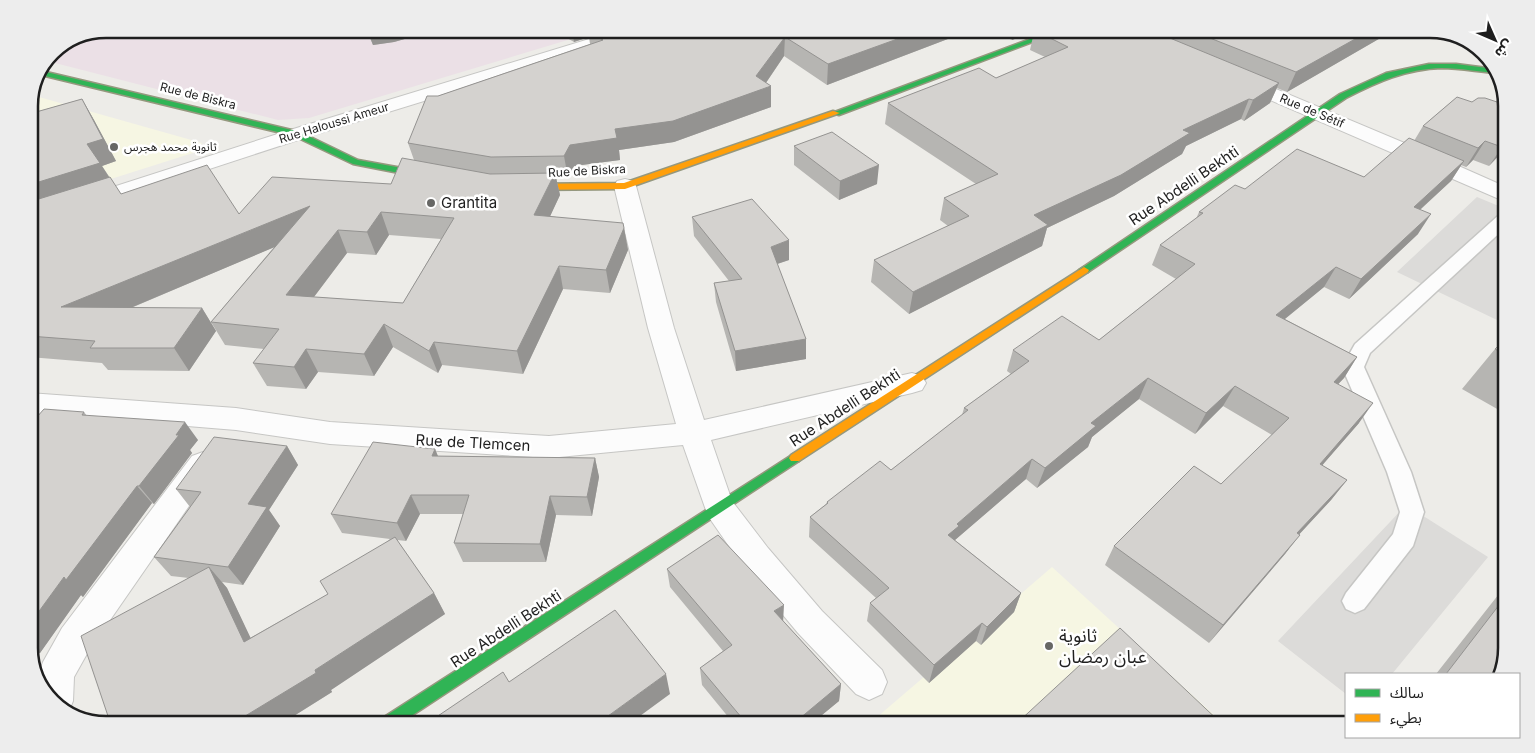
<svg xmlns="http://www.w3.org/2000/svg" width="1535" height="753" font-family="Inter,'Noto Sans Arabic',sans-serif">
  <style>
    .residential { fill: #dcdbd9 }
    .industrial { fill: #ebe0e6 }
    .education { fill: #f6f6e3 }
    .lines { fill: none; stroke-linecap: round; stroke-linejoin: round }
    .lane-casing { stroke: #c6c6c4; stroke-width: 3 }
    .street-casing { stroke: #c6c6c4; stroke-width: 2 }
    .fast-casing { stroke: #95987e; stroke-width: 3 }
    .slow-casing { stroke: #95987e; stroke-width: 3 }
    .lane { fill: #fcfcfc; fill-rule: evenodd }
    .street { fill: #fcfcfc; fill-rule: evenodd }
    .fast { fill: #30b455; fill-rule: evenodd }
    .slow { fill: #ff9f0a; fill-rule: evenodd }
    .wall { fill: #b6b5b2; fill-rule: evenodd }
    .shaded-wall { fill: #949391 }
    .building { fill: #d4d2cf; stroke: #949391; fill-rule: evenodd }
    .poi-dot { fill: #676765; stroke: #fff; stroke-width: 2 }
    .labels { text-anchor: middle; stroke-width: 5; stroke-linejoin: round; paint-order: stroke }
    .far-street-label { font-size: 12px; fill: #1f1f1f; stroke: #fff }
    .far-poi-label { font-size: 12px; fill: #1f1f1f; stroke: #fff; text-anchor: start }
    .street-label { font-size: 15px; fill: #1f1f1f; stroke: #fff }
    .poi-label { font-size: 15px; fill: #1f1f1f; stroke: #fff; text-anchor: start }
    .near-poi-label { font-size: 18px; fill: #1f1f1f; stroke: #fff; text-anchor: start }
    .rim { fill: none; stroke: #1f1f1f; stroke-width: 2.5 }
  </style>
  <rect width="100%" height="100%" fill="#edece8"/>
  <!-- residential -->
  <path class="residential" d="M1477,197L1506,209V309L1497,320L1397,272Z
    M1406,505L1488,557L1392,674H1346V694L1278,641Z"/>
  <!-- industrial -->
  <path class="industrial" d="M105,29H568L581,36L309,118L278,120L55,63L60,48Z"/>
  <!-- education -->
  <path class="education" d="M32,95L202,143L196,152L29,205V101Z
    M1052,567L1224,724H869Z"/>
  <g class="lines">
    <defs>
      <path id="lane" d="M1506,213V227L1370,353L1364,367L1411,472L1424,512L1413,546L1364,609L1355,613L1346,609L1342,601L1346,593L1393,534L1400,512L1387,472L1342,367L1355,344L1500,214Z"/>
      <path id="street" d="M622,29H648L645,33L304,138L29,228V214L290,130Z
        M1240,74L1445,160L1506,187V202L1233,84L1231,80L1233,76Z
        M625,179L633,181L636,186L674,328L704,420L912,373L922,376L926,383L922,390L912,393L711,440L732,501L768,548L822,611L882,670L887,682L882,694L869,700L856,694L798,633L744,568L708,516L683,445L549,458L330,444L236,430L29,413V393L236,408L330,422L549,436L676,424L648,328L614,186L617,181Z
        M203,452L214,456L218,464L88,652L74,677L73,701L68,713L42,690L37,678L43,662L62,628L192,456Z"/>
      <path id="fast" d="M1057,29H1067L839,115L832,113Z
        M1429,64H1456L1495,69L1497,73C1479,72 1461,68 1442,68C1406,69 1377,82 1346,98L1088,272L1084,273L1079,270L1340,94L1386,73Z
        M42,71L300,132L358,160L435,174L439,177L435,180L353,164L294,136L41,75Z
        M795,453L799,455L801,458L799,461L399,724H378L381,719Z"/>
      <path id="slow" d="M833,111L840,113L625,189L522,190L518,187L522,184L624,183Z
        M1084,267L1089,270L1088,272L799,461H791L789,458L791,455Z"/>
    </defs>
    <!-- lane casing -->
    <use href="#lane" class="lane-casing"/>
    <!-- street casing -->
    <use href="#street" class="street-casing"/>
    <!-- fast casing -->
    <use href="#fast" class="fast-casing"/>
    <!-- slow casing -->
    <use href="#slow" class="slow-casing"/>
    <!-- lane -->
    <use href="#lane" class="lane"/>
    <!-- street -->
    <use href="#street" class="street"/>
    <!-- fast -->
    <use href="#fast" class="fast"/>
    <!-- slow -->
    <use href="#slow" class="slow"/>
  </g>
  <!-- wall -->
  <path class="wall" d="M354,29H440L394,42L373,45L369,36L358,38Z
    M517,29H530L531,38Z
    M551,29H974L827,85L784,56L766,83L771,86V107L674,142L619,150L620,160L574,166L568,178H556L560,195L550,216L624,228L628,250L610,293L563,289L523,374L442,365L438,373L393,347L374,376L318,372L306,389L267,386L253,363L264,349L225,345L211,322L274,247L131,308H202L216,331L189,371L108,370L102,363L29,357V114L82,99L94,120L116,161L102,166L121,194L239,214L391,184L414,160L408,143L438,96L590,44L589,37L574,42ZM389,235L441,239L403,303L314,297L347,253L376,255Z
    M1000,29H1138L1143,31L1162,35L1164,29H1396L1287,92L1277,88L1270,103L1244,121L1241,119L1186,146L1182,154L1114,196L1047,228L1042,246L909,314L871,282L874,260L948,226L940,220L944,198L976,184L885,124L888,103L996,78L1045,57L1030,50L1034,32L1012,40L1002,35Z
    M1457,97L1506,148L1489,166L1473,160L1466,167L1461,165L1451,181L1420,210L1418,234L1349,299L1324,287L1285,319L1357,357L1344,378L1338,384L1359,423L1322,465L1347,480L1331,500L1299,534L1285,554L1209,643L1105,565L1114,546L1221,484L1272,435L1223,406L1195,434L1139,399L1092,437L1088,447L1037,488L1026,479L955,540L1021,593L1014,612L981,645L976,641L929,683L867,621L870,603L876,598L809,537L810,517L826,504L827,502L891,470L962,415L964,408L1011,374L1007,371L1013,350L1099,340L1176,279L1152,265L1160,245L1196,219L1199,212L1245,189L1364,177L1414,141L1423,126Z
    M794,146L877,184L839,200L794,165Z
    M692,217L789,260L777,264L806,339V359L736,371L716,302L714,283L729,281L694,236Z
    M1506,339V414L1462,389L1495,349Z
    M84,412L87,416L198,440L190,450L192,453L154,504L152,503L83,597L81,595L40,653H29V426Z
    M287,446L298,465L269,510L280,526L243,585L222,582L227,588L250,638L328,594L390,539L342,533L331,514L435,449L438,456L595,458L599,477L592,516L556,515L546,562H463L454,543L463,514H420L406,541L397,540L434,593L445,614L331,690L332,692L281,724H108L109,719L189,578L171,576L154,557L190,507L176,489Z
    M667,569L783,621L841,684L839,701L811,724H734L702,685L700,668L723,651L670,587Z
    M1506,585V648L1500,674H1436Z"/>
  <!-- shaded-wall -->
  <path class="shaded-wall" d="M355,29H366L369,36L358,38Z
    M367,29H440L394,42L373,45Z
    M572,29H616L588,32L589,37L574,42Z
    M925,29H974L827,85L828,64Z
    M1014,29H1043L1034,30V32L1012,40Z
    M1373,29H1396L1287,92L1296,72Z
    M785,37L784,56L761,90L771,86V107L674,142L619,150L620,160L574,166L568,178L564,156L570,145L756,76Z
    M1279,83L1270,103L1244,121L1253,100Z
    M82,99L94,120L116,161L102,166L114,185L29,212V185L87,144Z
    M1249,99L1241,119L1186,146L1182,154L1114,196L1047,228L1042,246L909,314L913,292L1034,215L1183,130Z
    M1485,141L1473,160L1466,167L1478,148Z
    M1506,143V148L1489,166L1502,147Z
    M1464,161L1451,181L1401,227L1414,207Z
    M879,165L877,184L839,200L840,181Z
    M555,173L560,195L540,238L534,215Z
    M310,206L320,228L78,330L61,307Z
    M381,212L389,235L376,255L367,232Z
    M1431,214L1418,234L1349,299L1361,279Z
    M624,228L628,250L610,293L606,270Z
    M338,230L347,253L298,318L286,295Z
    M789,240V260L771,266V247Z
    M559,266L563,289L523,374L517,351Z
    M1336,267L1324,287L1265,335L1276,315Z
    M202,308L216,331L189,371L174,348Z
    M384,324L393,347L374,376L364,354Z
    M806,339V359L736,371L735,351Z
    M434,342L442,365L438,373L429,351Z
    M306,349L318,372L306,389L294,367Z
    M1357,357L1344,378L1321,402L1334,382Z
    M1148,378L1139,399L1092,437L1088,447L1037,488L1045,468L1091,423Z
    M1235,386L1223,406L1195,434L1206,413Z
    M1373,403L1359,423L1306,484L1320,464Z
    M185,422L198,440L190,450L192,453L154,504L139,486Z
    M287,446L298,465L269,510L280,526L243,585L228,567L248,504Z
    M435,449L443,469L432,456Z
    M595,458L599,477L592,516L587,497Z
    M1032,459L1026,479L955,540L954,545L948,535L957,524Z
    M1347,480L1331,500L1283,552L1297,533Z
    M137,486L152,503L83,597L81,595L40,653L29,645V625L64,577Z
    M411,495L420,514L406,541L397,523Z
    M550,496L556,515L546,562L540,544Z
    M1300,535L1285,554L1209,643L1223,625Z
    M209,567L227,588L262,662L244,642Z
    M434,593L445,614L331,690L332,692L281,724H232Z
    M1021,593L1014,612L981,645L987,627Z
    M784,605L783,623L774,611Z
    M982,623L976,641L929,683L934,665Z
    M666,674L670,694L629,724H597Z
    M841,684L839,701L811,724H793Z"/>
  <!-- building -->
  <path class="building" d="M599,29H925L828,64L785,37L756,76L771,86L673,121L615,129L617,138L570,145L564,156L491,157L408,143L427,96H438L603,40L588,32Z
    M1037,29H1138L1143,31L1148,29L1279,83L1253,100L1249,99L1183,130L1190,133L1121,175L1034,215L1048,225L913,292L874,260L969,216L944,198L998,174L888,103L979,68L996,78L1068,47L1034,30Z
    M1187,29H1373L1296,72Z
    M1457,97L1472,102L1478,98H1485L1506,105V143L1502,147L1485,141L1478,148L1423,126Z
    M82,99L103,139L87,144L100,163L29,185V114Z
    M832,132L879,165L840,181L794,146Z
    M1409,138L1464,161L1414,207L1431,214L1361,279L1336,267L1276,315L1357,357L1334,382L1373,403L1320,464L1347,480L1297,533L1300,535L1223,625L1114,546L1194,466L1221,484L1289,418L1235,386L1206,413L1148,378L1091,423L1096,426L1045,468L1032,459L957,524L959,526L948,535L1021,593L987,627L982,623L934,665L870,603L889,588L810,517L828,503L827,502L880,461L891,470L968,410L964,408L1029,361L1013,350L1062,316L1099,340L1195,264L1160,245L1203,213L1199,212L1235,185L1245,189L1297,149L1364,177Z
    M402,158L490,174L555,173L534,215L623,223L624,228L606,270L559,266L517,351L434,342L429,351L384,324L364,354L306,349L294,367L253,363L279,329L211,322L310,206L61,307L202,308L174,348H90L95,341L29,336V202L110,177L121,194L207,165L239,214L272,177L391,184ZM381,212L454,218L403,303L286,295L338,230L367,232Z
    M752,199L789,240L771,247L806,339L735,351L714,283L742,279L692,217Z
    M1506,339V355L1495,349Z
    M44,409L84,412L82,415L185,422L176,435H179L139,486H137L66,580L64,577L29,625V426Z
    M214,437L287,446L248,504L267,507L228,567L154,557L201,492L176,489Z
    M373,442L435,449L432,456L595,458L587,497L550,496L540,544L454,543L469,495H411L397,523L331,514Z
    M718,535L784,605L774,611L841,684L793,724H747L700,668L732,645L667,569Z
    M395,537L434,593L315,670L316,673L232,724H108L107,720L109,719L81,636L209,567L244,642L328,594L320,581Z
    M1506,596V648L1500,674H1446Z
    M615,610L666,674L597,724H426L503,672L509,682Z
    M1120,628L1222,724H1016Z"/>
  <!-- markers -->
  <g class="poi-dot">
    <circle cx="114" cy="147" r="5"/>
    <circle cx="431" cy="203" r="5"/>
    <circle cx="1049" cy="646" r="5"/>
  </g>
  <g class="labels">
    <!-- far-street labels -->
    <g class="far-street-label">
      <text transform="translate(198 96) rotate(14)" y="4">Rue de Biskra</text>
      <text transform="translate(1312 111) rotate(23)" y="4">Rue de Sétif</text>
      <text transform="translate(334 123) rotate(-17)" y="4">Rue Haloussi Ameur</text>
      <text transform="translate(587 171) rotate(-3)" y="4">Rue de Biskra</text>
    </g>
    <!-- far-poi labels -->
    <g class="far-poi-label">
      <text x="124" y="151">ثانوية محمد هجرس</text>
    </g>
    <!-- street labels -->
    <g class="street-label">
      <text transform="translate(1184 186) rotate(-34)" y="5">Rue Abdelli Bekhti</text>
      <text transform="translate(845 408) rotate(-33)" y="5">Rue Abdelli Bekhti</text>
      <text transform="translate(473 443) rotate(3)" y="5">Rue de Tlemcen</text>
      <text transform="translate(506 629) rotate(-33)" y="5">Rue Abdelli Bekhti</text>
    </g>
    <!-- poi labels -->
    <g class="poi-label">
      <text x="441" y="208">Grantita</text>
    </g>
    <!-- near-poi labels -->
    <g class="near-poi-label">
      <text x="1059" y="642">ثانوية<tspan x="1059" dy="21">عبان رمضان</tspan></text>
    </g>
  </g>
  <!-- crop -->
  <path d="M0 0H1535V753H0ZM106 38H1430A68 68 0 0 1 1498 106V648A68 68 0 0 1 1430 716H106A68 68 0 0 1 38 648V106A68 68 0 0 1 106 38Z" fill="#ededed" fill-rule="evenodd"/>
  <path class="rim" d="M106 38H1430A68 68 0 0 1 1498 106V648A68 68 0 0 1 1430 716H106A68 68 0 0 1 38 648V106A68 68 0 0 1 106 38Z"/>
  <!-- legend -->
  <rect x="1345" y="673" width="175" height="65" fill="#ffffff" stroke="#a5a5a5"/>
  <rect x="1355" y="689" width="25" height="8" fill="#30b455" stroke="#a5a5a5"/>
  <text x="1390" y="698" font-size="15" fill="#1f1f1f">سالك</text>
  <rect x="1355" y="714" width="25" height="8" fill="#ff9f0a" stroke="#a5a5a5"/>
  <text x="1390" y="723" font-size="15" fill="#1f1f1f">بطيء</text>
  <!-- north arrow -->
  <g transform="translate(1495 40) rotate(135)" stroke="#ffffff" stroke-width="4" paint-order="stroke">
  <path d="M0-4L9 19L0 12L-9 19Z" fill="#1f1f1f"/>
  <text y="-8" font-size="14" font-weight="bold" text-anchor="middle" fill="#1f1f1f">ش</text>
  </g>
</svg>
